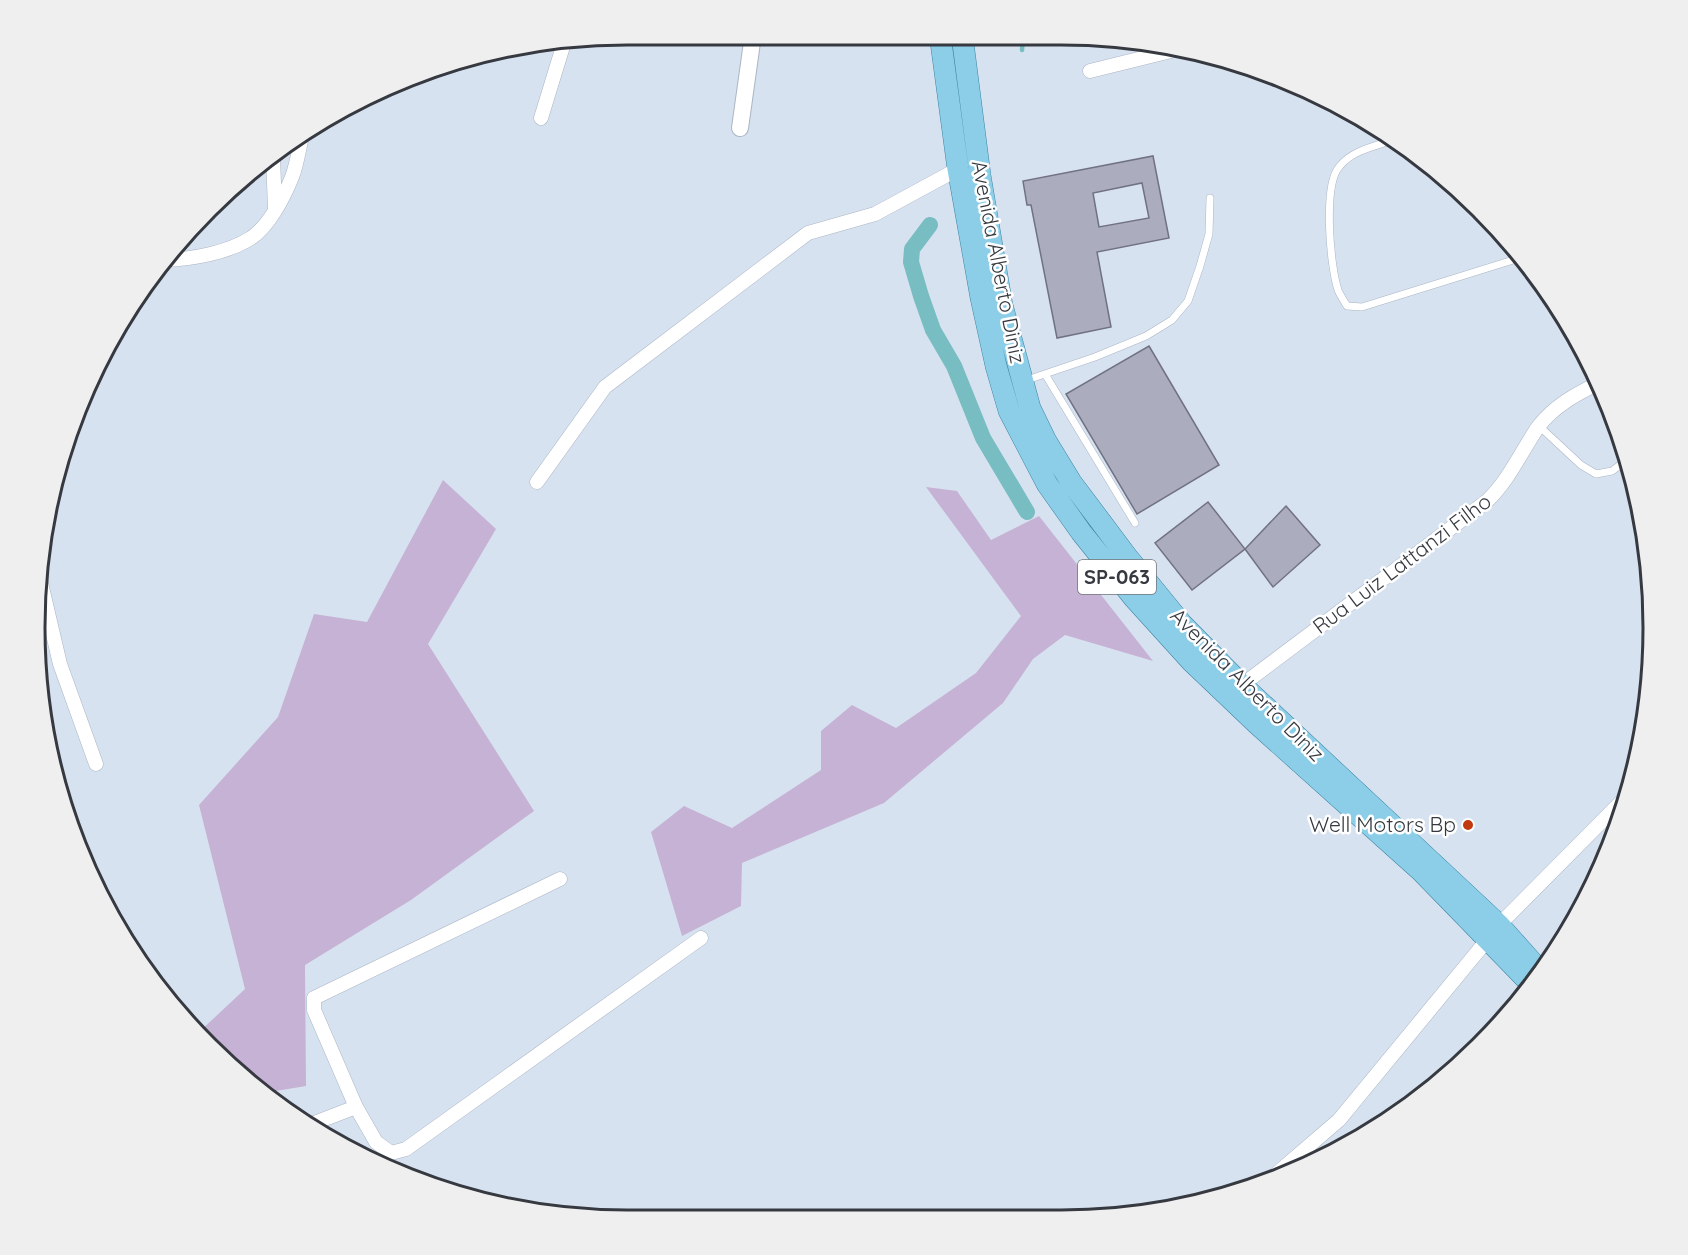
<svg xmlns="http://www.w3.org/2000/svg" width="1688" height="1255" font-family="Quicksand,sans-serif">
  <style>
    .green { fill: #c6b2d4 }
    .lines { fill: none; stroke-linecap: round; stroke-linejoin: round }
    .stream { stroke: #77bdc1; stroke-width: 4.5 }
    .canal { stroke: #77bdc1; stroke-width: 16 }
    .building { fill: #abacbd; stroke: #717281; stroke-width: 1.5; fill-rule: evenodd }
    .service-casing { stroke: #abb6c5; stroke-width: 8 }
    .minor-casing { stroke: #abb6c5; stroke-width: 15 }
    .tertiary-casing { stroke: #abb6c5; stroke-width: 18 }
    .primary-casing { stroke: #3c85a3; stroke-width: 22 }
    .service { stroke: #fff; stroke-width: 7 }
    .minor { stroke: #fff; stroke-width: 14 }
    .tertiary { stroke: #fff; stroke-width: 16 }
    .primary { stroke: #8ccee8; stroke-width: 21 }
    .poi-dot { fill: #c2390f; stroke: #fff; stroke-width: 2 }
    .labels { text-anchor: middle; stroke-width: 5; stroke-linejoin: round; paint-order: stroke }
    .shield { fill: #fff; stroke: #727579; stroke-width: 1.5 }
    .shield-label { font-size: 20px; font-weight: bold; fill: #363a40 }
    .street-label { font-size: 21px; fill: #363a40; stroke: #fff }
    .poi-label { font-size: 21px; fill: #363a40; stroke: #fff; text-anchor: end }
    .rim { fill: none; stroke: #363a40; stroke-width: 3 }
  </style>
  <rect width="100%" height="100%" fill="#d7e2f1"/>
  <!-- green -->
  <path class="green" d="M443,480L496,529L428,644L534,811L411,900L305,965L306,1086L264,1093L237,1074L198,1033L245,989L199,805L278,717L314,614L367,622Z
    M926,487L957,491L991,540L1039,516L1153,661L1065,635L1033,659L1003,703L884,803L742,863L741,906L682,936L651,832L684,806L732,828L821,770V731L852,705L896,728L976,673L1021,616Z"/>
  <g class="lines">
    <!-- stream -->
    <path class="stream" d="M1022,50L1023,36"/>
    <!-- canal -->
    <path class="canal" d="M930,225L912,249L911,262L921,296L933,330L954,366L983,438L1027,512"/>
  </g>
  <!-- building -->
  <path class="building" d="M1153,156L1169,238L1097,252L1111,327L1057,338L1031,205H1027L1023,181ZM1142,183L1149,218L1099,227L1093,193Z
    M1149,346L1219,465L1137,514L1066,394Z
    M1208,502L1245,549L1192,590L1155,543Z
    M1286,506L1320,545L1273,587L1245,549Z"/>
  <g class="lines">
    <defs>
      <path id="service" d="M1396,139C1376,146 1352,150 1339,167C1323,186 1330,266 1338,290C1340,295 1344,301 1347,306L1362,307L1523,257
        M1045,374L1135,523
        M1024,381L1095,357L1146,336L1172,320L1188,301L1200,266L1209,234L1210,198
        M1539,426L1581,465L1596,474L1612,471L1628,459"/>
      <path id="minor" d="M1090,71L1179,49
        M541,118L564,43
        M273,158L275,208
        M165,260C193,259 227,253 251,238C269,226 284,197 292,177C297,164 299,149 302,136
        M537,482L605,387L808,233L875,214L958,169
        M41,583L60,664L96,764
        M1242,685L1487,501C1509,480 1521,452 1538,427C1554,406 1576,394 1599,383
        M560,879L314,998V1010L356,1107L376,1142L391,1153L406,1149L701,938
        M1499,925L1627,796
        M309,1125L356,1107
        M1268,1181L1339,1120L1488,939"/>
      <path id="tertiary" d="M740,128L753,35"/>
      <path id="primary" d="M940,35L958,169L981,298L996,366L1009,411L1047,484L1081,532L1134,598L1192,662L1256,723L1421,871L1531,984
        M962,35L980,175L1002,305L1030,408L1046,441L1071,482L1128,558L1181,623L1242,685L1499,925L1540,971"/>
    </defs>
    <!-- service casing -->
    <use href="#service" class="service-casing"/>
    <!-- minor casing -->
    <use href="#minor" class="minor-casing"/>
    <!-- tertiary casing -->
    <use href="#tertiary" class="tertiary-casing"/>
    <!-- primary casing -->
    <use href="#primary" class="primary-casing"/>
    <!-- service -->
    <use href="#service" class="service"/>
    <!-- minor -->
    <use href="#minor" class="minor"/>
    <!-- tertiary -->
    <use href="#tertiary" class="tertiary"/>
    <!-- primary -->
    <use href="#primary" class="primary"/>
  </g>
  <!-- markers -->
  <circle class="poi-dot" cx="1468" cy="825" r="6"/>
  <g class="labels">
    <!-- shield labels -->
    <rect class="shield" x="1078" y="560" width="78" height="34" rx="4.5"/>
    <g class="shield-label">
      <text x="1117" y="584">SP-063</text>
    </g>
    <!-- street labels -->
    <g class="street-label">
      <text transform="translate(998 262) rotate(79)" y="7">Avenida Alberto Diniz</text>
      <text transform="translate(1402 564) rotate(-37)" y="7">Rua Luiz Lattanzi Filho</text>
      <text transform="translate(1247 685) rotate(45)" y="7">Avenida Alberto Diniz</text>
    </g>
    <!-- poi labels -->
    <g class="poi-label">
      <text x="1456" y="832">Well Motors Bp</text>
    </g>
  </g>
  <!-- crop -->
  <path d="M0 0H1688V1255H0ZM627 45H1061A582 582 0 0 1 1643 627V628A582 582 0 0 1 1061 1210H627A582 582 0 0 1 45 628V627A582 582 0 0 1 627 45Z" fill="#efeff0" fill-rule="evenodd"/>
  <path class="rim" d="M627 45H1061A582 582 0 0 1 1643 627V628A582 582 0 0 1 1061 1210H627A582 582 0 0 1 45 628V627A582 582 0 0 1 627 45Z"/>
</svg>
